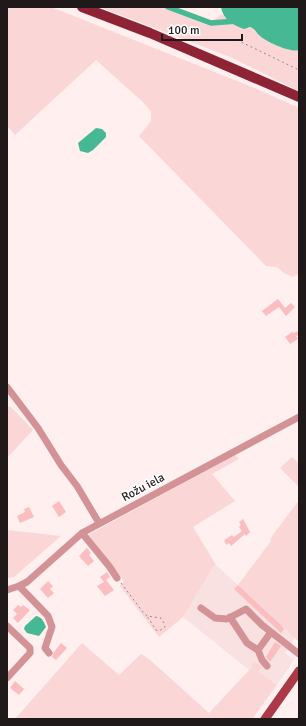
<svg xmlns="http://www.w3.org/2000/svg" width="306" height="726" font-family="Signika,sans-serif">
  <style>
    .built { fill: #fae1e1 }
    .green { fill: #fad6d7 }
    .water { fill: #46b894 }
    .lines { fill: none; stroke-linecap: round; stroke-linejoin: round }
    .canal { stroke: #46b894; stroke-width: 5.5 }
    .building { fill: #fabec0 }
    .path { stroke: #968b8b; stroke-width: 1; stroke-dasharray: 2 3; stroke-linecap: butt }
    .minor { stroke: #d39295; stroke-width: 7 }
    .major { stroke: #ab3947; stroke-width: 9 }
    .highway { stroke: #8d2334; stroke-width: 10 }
    .labels { text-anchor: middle; stroke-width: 3; stroke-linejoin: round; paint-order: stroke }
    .street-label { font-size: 12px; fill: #1f1919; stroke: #fff }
  </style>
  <rect width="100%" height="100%" fill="#ffefef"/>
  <!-- built -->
  <path class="built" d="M216,565L295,638L285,653L294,660L277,685L252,667L249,670L183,617L214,566Z"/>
  <!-- green -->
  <path class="green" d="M7,7H51L257,89L299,108V274L293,277L284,273L277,267L266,266L139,136L151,121V112L144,103L96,60L15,135L7,126Z
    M100,7H175L212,21L222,14C229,22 235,25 244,29C245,29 249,27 250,27C255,28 257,34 260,36C267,42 290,53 299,50V91L230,57Z
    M10,406L33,430L7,458V408Z
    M235,455L239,459L212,474L235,501L193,527L216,565L214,566L183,617L159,637L120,586L124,581L88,535Z
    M292,457L299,463V487L280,468Z
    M299,500V642L238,585L271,541L270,539Z
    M7,530L61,536L14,577L7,578Z
    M82,643L119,675L141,654L149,659L209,713L252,667L251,665L255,662L262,667L259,672L277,685L252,719H15Z"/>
  <!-- water -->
  <path class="water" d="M221,7H299V50C290,53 267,42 260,36C257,34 255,28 250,27C249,27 245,29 244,29C233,25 223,20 221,7Z
    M96,128L102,129L106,133V137L93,150L88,153L80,151L78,143Z
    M36,616C42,617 44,622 46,627L39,636L27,633L24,629L25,626Z"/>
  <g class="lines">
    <!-- canal -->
    <path class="canal" d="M168,7L211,23L237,21"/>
  </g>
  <!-- building -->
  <path class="building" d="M278,299L285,308L291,303L295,307L286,316L279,307L266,316L262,311Z
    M297,331L299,335L296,336L298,339L290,344L285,337L292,332L294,333Z
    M59,501L66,512L59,517L52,506Z
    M29,507L34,517L20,523L17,516L25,512L24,509Z
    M243,519L250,532L246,536L245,534L231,546L229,543L227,545L224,541L226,539L232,535L234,537L242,531L239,527L241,525L239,522Z
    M87,548L91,553L89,555L94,561L88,566L79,556Z
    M107,572L110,577L106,580L114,590L105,596L97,586L104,582L100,577Z
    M48,581L53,586L50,589L54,593L48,598L40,589Z
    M238,585L282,626L284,629L281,633L234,589Z
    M18,605L21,607L23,605L30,610L18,623L13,618L17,614L13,610Z
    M275,642L281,646L270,662L266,657Z
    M61,643L67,648L56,660L52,657L54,652Z
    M15,681L24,689L19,695L10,688Z"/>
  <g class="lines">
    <!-- path -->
    <path class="path" d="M237,40L299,70
      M121,583L143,612L147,616L161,618L164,623L165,627L159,631L156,630L147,616"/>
    <!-- minor -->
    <path class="minor" d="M7,387L38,428L61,465L77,486L99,523
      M82,533L109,566L117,578
      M19,586L48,616L52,627L45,648L49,653
      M7,590L19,586L27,582L82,533L299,417
      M201,608L215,618L227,619L246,609L262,625L299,654
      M230,617L247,643L258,650L271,632
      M7,626L30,648V653L7,678
      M258,650L262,660L267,666"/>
    <!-- major -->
    <path class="major" d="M265,719L299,671"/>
    <!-- highway -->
    <path class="highway" d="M82,7L150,33L299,97"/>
  </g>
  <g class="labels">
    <!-- street labels -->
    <g class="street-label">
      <text transform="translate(143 487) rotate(-28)" y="4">Rožu iela</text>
    </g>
  </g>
  <!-- border -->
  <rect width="306" height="726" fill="none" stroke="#1f1919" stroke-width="16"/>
  <!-- scale -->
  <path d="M162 34v6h80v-6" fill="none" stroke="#1f1919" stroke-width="2"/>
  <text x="168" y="34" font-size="12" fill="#1f1919" stroke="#ffffff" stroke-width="3" paint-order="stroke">100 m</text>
</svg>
